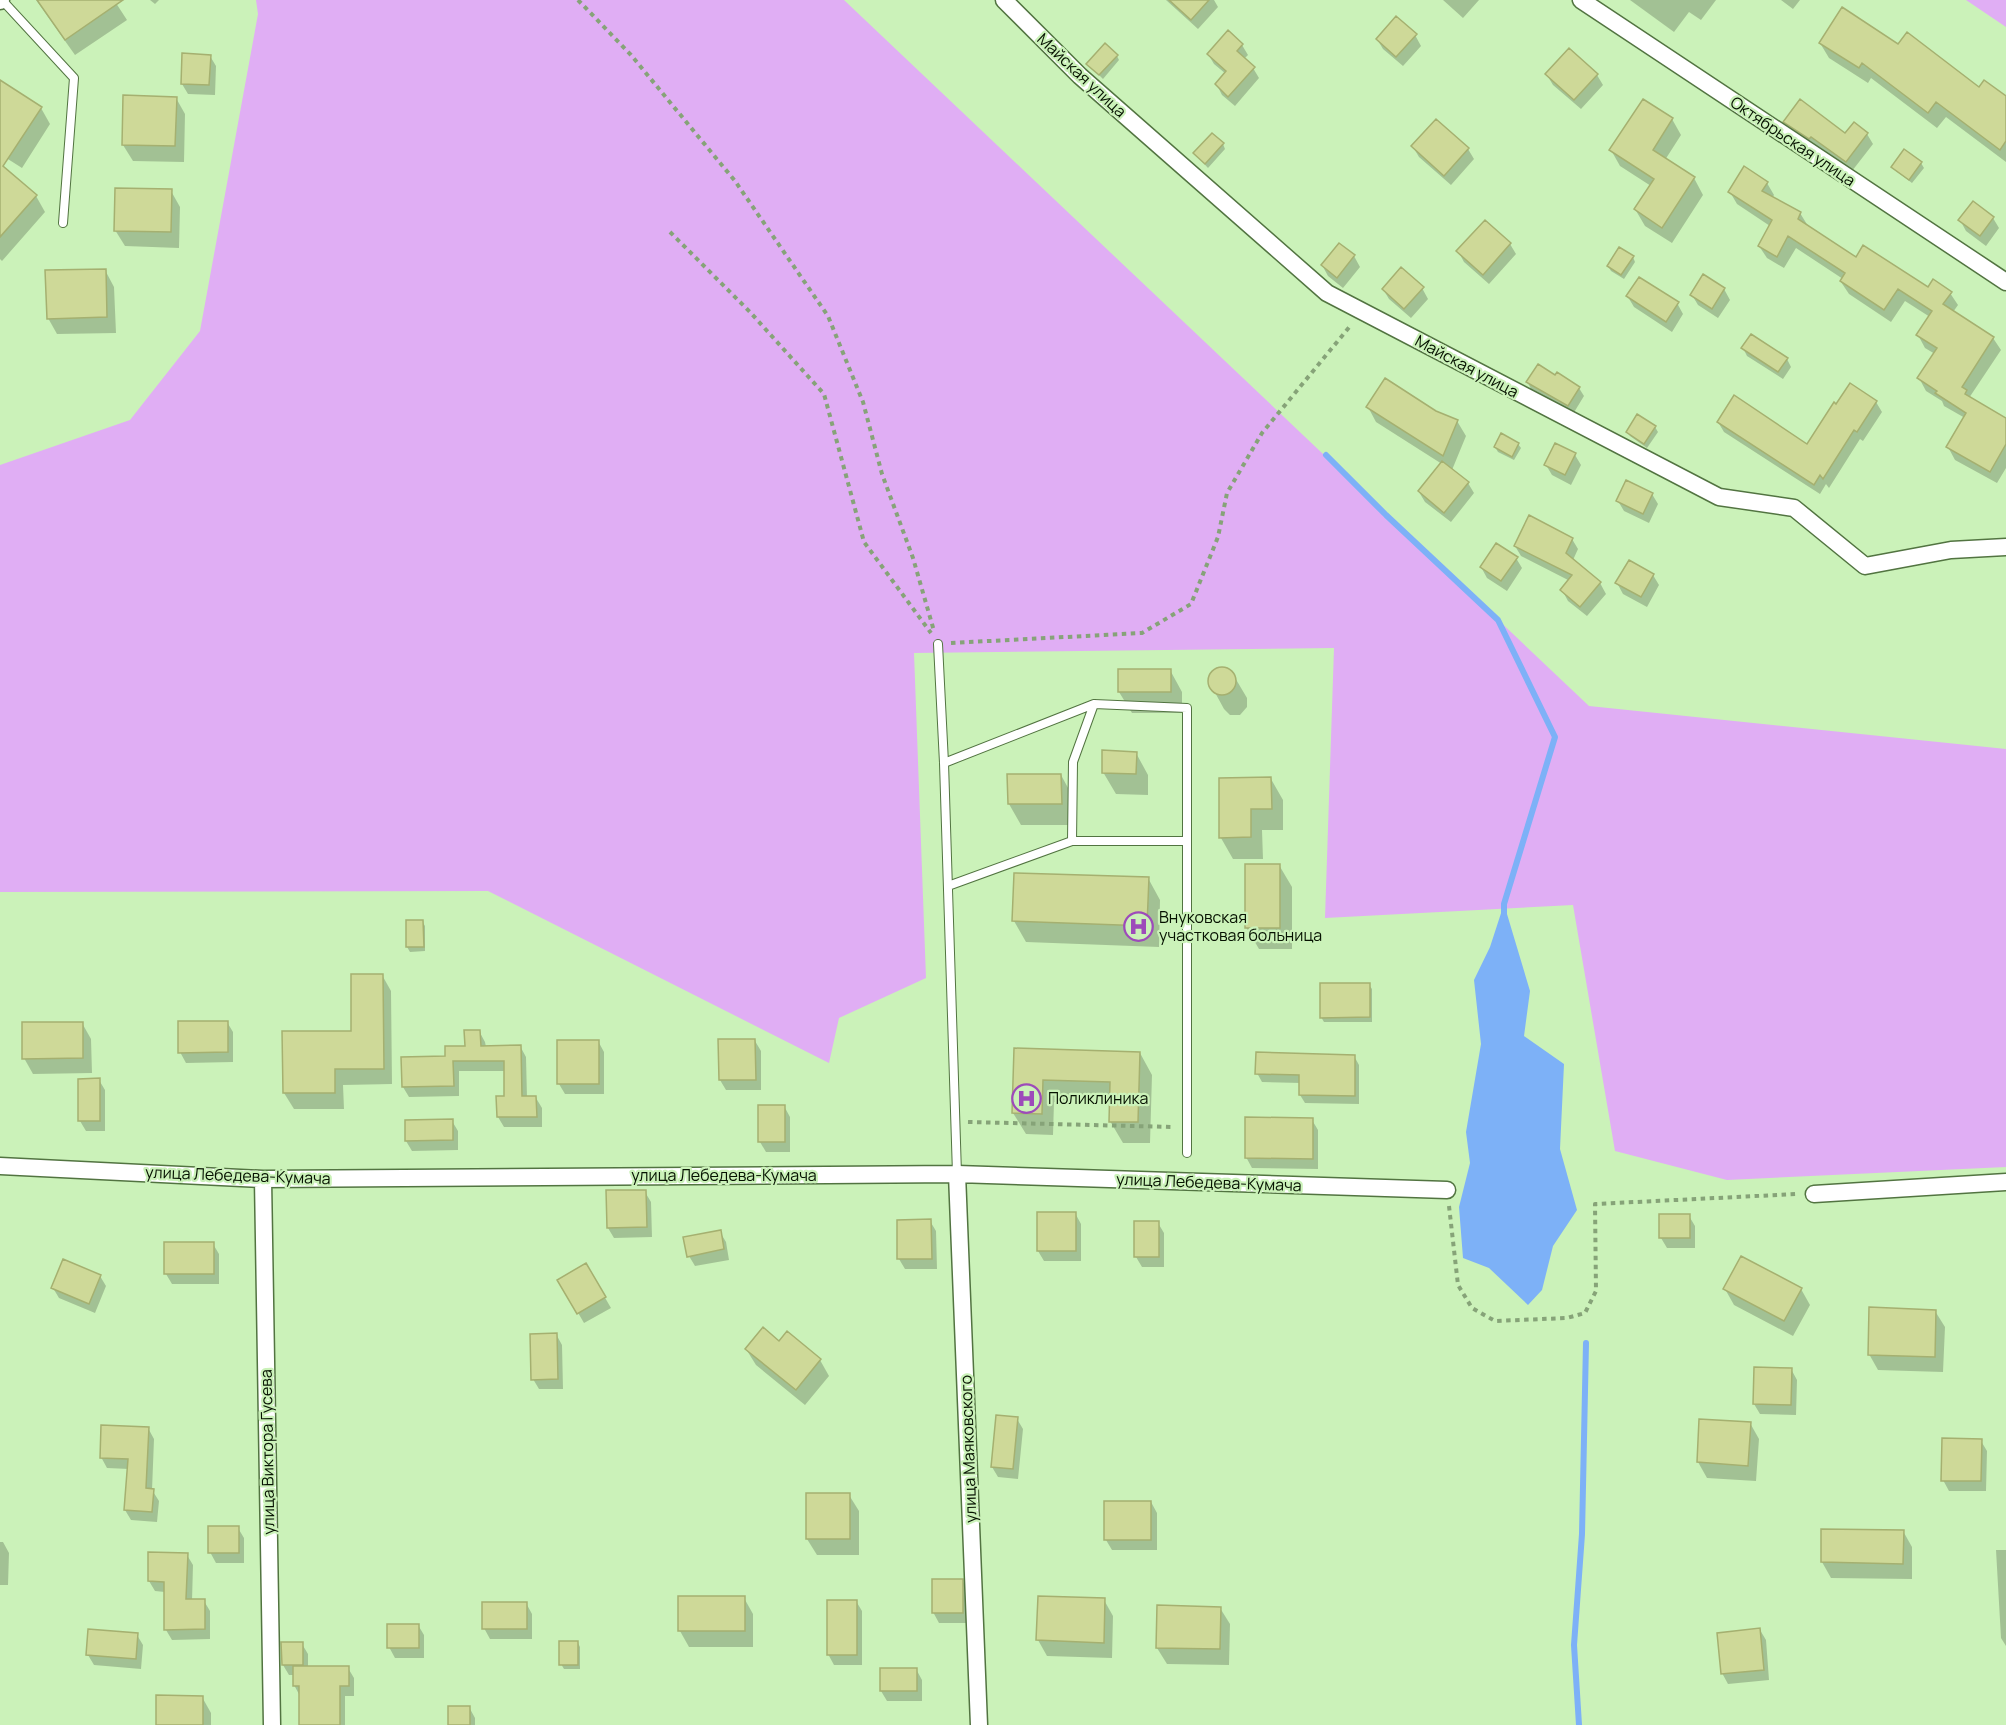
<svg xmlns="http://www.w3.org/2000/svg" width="2006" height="1725" font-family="Manrope,sans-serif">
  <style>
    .green { fill: #e0aef4 }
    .water { fill: #7db1f7 }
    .shadow { fill: #0003 }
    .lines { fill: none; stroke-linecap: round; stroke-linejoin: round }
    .stream { stroke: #7db1f7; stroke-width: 6 }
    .building { fill: #ced998; stroke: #a5b070; stroke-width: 1.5 }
    .service-casing { stroke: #527441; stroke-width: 10 }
    .minor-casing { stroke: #527441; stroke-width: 19 }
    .path { stroke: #86a378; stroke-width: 4; stroke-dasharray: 4.5 4.5; stroke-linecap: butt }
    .service { stroke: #fff; stroke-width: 8 }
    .minor { stroke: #fff; stroke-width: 16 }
    .labels { text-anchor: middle; stroke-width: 4.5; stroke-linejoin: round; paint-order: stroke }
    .street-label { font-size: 16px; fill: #061201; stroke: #cbf2b9 }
    .poi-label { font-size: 16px; fill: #061201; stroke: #cbf2b9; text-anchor: start }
  </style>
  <rect width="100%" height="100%" fill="#cbf2b9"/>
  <!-- green -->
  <path class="green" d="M256,0H844L1589,706L2006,749V1167L1727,1180L1615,1151L1573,905L1325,918L1334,648L914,653L926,978L839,1018L829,1063L488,891L0,892V465L130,420L200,331L258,14Z
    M1966,0H2006V27Z"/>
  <!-- water -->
  <path class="water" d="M1504,904L1530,991L1524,1036L1564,1064L1560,1149L1577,1210L1553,1246L1542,1290L1528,1305L1489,1268L1463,1258L1459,1207L1470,1163L1466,1132L1481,1044L1474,980L1490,947Z"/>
  <!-- shadow -->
  <path class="shadow" d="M36,0H114L127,20L75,55Z
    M150,0H159L155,4Z
    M1166,0H1214L1218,7L1198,29Z
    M1443,0H1479L1463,18Z
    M1630,0H1716L1701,20L1689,12L1674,32Z
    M1781,0H1800L1793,9Z
    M1415,35L1421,46L1403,66L1383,49L1377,39Z
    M1820,43L1898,46L1980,89L2006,98V162L1946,117L1937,128L1871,78L1868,83L1829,58Z
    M1242,45L1248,55L1244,59L1253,68L1259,78L1235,106L1222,95L1217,85L1226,74L1214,64L1208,54Z
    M210,56L216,66L215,95L188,94L182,84Z
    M1117,56L1119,60L1103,79L1088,64Z
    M1547,75H1597L1603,85L1581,109L1553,85Z
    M0,82L41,108L50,124L22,168L0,154Z
    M176,98L185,114L184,162L133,161L123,145Z
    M1672,119L1681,135L1665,160L1694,178L1703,195L1672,243L1645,226L1635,209L1651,186L1620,166L1611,150Z
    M1785,122L1846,135L1867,134L1873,144L1852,171L1817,146L1816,148L1791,132Z
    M1223,144L1225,149L1208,168L1195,154Z
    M1413,147L1468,149L1474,159L1451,185L1419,157Z
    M1921,163L1924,168L1912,183L1896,171L1893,167Z
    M0,165L36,196L45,212L2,261L0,259Z
    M1767,183L1774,195L1772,198L1800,213L1808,226L1856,259L1928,289L1950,293L1958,305L1953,312L1993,338L2001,350L1969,398L2006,420V468L1997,483L1955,460L1948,447L1965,418L1944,406L1942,401L1926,391L1919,378L1935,354L1925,348L1918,335L1930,317L1905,301L1891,322L1849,294L1841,282L1843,279L1796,248L1784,268L1767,258L1759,246L1770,226L1737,204L1730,192Z
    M171,191L180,207L179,248L125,246L115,230Z
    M1993,218L1999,228L1986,246L1966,231L1960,220Z
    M1485,222L1510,244L1516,254L1489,284L1464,262L1458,251Z
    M1354,256L1360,267L1343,288L1328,276L1322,265Z
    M1633,257L1635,262L1624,279L1611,271L1608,266Z
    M105,270L114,287L116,333L57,334L48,318Z
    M1704,276L1724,289L1730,300L1718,318L1698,305L1692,295Z
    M1422,288L1428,299L1411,318L1389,299L1383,289Z
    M1628,297L1677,303L1683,314L1672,332L1634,307Z
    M1743,348L1787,359L1791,367L1783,379L1747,356Z
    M1528,383L1579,388L1584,396L1573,414L1532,391Z
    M1876,402L1882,412L1863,441L1860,439L1829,488L1826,484L1820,494L1724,432L1718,422L1808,446Z
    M1368,407L1435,412L1457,421L1466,436L1452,470L1468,483L1474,493L1451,522L1425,502L1419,492L1442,464L1376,422Z
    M1655,427L1658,432L1647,448L1630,436L1627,432Z
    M1518,444L1521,448L1514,460L1498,452L1495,447Z
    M1575,455L1581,465L1571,485L1552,475L1546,465Z
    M1652,494L1658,504L1649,523L1624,511L1618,501Z
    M1572,539L1578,549L1573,560L1600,583L1606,594L1587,616L1568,601L1562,590L1570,581L1521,556L1515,546Z
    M1516,558L1522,568L1507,591L1487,578L1481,567Z
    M1653,575L1659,585L1647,607L1623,594L1617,583Z
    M1223,668L1227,669L1234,676L1247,698V707L1240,715H1230L1224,709L1212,687L1210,677L1216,670Z
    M1170,670L1182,692V713H1132L1119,692Z
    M1136,753L1148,775V795L1116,794L1103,772Z
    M1061,775L1073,797V825H1021L1009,804Z
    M1271,779L1283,800V830H1262L1263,859H1233L1221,838Z
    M1279,865L1292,887V949H1259L1246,927Z
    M1148,878L1160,900L1159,947L1026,942L1014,921Z
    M422,921L425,926V951L410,952L407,947V922Z
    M382,975L391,991L392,1084L343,1085L344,1109H294L284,1093L353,1032Z
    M1369,985L1372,989V1022H1324L1321,1017Z
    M227,1022L233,1032V1062L186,1063L180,1052Z
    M82,1023L91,1039L92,1073L33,1074L24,1058Z
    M479,1031L485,1042L486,1047L520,1046L526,1057L527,1098H536L542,1108V1127H504L498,1117L506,1098L505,1071H459V1096L409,1097L403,1087L466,1048Z
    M598,1041L604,1052V1094H565L559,1084Z
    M755,1041L761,1051V1090H726L720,1080Z
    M1015,1050L1140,1053L1152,1075L1150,1143H1123L1110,1121L1111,1103L1054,1102L1053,1135L1026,1134L1013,1113Z
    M1354,1056L1359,1065V1104L1305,1103L1300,1095L1301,1083L1262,1082L1257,1073Z
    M99,1080L105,1090V1131H86L80,1121Z
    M784,1106L790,1117V1152H766L760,1142Z
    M1312,1120L1318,1130V1169L1252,1168L1246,1157Z
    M452,1121L458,1131V1150L412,1151L406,1141Z
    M645,1192L651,1202L652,1237L614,1238L608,1228Z
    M1075,1213L1081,1224V1261H1044L1038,1251Z
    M1689,1216L1695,1226V1248H1667L1661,1238Z
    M930,1221L936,1231L937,1269H905L899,1259Z
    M1158,1223L1164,1233V1267H1142L1136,1257Z
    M720,1232L726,1242L729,1260L695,1266L689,1256Z
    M213,1244L219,1254V1284H172L166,1274Z
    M586,1265L611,1308L584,1323L559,1280Z
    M100,1276L106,1286L95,1313L59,1298L53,1288Z
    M1725,1289H1801L1810,1305L1793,1336L1734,1305Z
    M1935,1311L1945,1327L1943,1372L1878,1370L1869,1354Z
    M556,1334L562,1345L563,1389H539L533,1379Z
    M779,1343L820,1360L829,1376L805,1405L756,1365L746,1349Z
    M1791,1369L1797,1380L1796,1415L1760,1414L1754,1404Z
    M1017,1419L1023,1429L1018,1479L998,1477L992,1467Z
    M1750,1423L1759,1439L1756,1481L1707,1478L1698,1462Z
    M148,1428L154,1439L152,1490L159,1501L157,1522L131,1520L125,1510L129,1469L107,1468L101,1457Z
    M1981,1441L1987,1451L1986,1491H1949L1943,1480Z
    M849,1495L859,1511V1555H817L807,1539Z
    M1151,1502L1157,1513V1550H1112L1106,1540Z
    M238,1528L244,1538V1563H216L210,1552Z
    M1903,1531L1912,1547V1579L1831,1578L1822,1562Z
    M0,1542H3L9,1553L8,1585H0Z
    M1996,1550H2006V1646L2001,1638Z
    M187,1555L193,1565L192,1601H204L210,1611V1639L172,1640L166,1630L165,1592L155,1591L149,1581Z
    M962,1580L968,1591V1623H939L933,1612Z
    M744,1598L753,1614V1647H689L680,1631Z
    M1104,1600L1113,1616L1112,1658L1047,1656L1038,1640Z
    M856,1601L862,1611V1665H834L828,1654Z
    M526,1603L532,1614V1639H490L484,1628Z
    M1220,1608L1230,1624L1229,1665L1167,1664L1157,1648Z
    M418,1625L424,1635V1658H395L389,1647Z
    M1760,1630L1766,1640L1769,1680L1728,1684L1722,1673Z
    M137,1635L143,1645L141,1669L94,1665L88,1655Z
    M578,1643L580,1647V1669H564L561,1664Z
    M302,1644L308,1654V1668H348L354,1678V1696H345V1725H300V1696L294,1685V1675H289L283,1665Z
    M916,1669L922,1680V1701H887L881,1691Z
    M202,1697L211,1713V1725H157Z
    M469,1707L475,1718V1725H449Z"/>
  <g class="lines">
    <!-- stream -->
    <path class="stream" d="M1326,455L1386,515L1498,620L1555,737L1504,904V913
      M1579,1725L1574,1645L1582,1534L1586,1343"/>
  </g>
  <!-- building -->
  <path class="building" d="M37,0H123L65,40Z
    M1169,0H1209L1191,20Z
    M1842,7L1898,44L1907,32L1979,87L1984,80L2006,96V141L2000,150L1936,102L1928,113L1862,63L1859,68L1819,43Z
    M1396,16L1417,34L1396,57L1376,39Z
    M1228,30L1243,44L1237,51L1255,67L1228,97L1215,84L1226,71L1207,54Z
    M1105,43L1118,55L1099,75L1086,64Z
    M1569,48L1598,74L1574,100L1545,74Z
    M182,53L211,55L209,85L181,84Z
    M0,80L42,107L3,166L37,195L0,237Z
    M123,95L177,97L175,146L122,145Z
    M1643,99L1673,118L1653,150L1695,177L1662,228L1634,209L1654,179L1609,150Z
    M1800,99L1845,133L1854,122L1868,133L1846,162L1811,137L1809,139L1783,122Z
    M1436,119L1469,148L1444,176L1411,146Z
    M1212,133L1224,143L1205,164L1193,153Z
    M1904,149L1922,162L1909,180L1891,167Z
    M1744,166L1768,182L1762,191L1801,212L1798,219L1856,257L1863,245L1928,287L1933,279L1952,292L1943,304L1994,337L1962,387L1967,390L1965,394L2006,418V444L1990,472L1946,447L1966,413L1935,393L1937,391L1917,378L1937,348L1916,335L1932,311L1898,289L1884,310L1840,281L1845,273L1788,236L1777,257L1758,246L1772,220L1728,192Z
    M115,188L172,189L171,232L114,231Z
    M1973,201L1994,217L1980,236L1958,220Z
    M1485,220L1511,243L1483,275L1456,251Z
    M1339,243L1355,255L1337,278L1321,265Z
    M1619,247L1634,256L1621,275L1607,266Z
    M1401,267L1424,287L1404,309L1382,289Z
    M106,269L107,317L47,319L45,270Z
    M1703,274L1725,288L1712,309L1690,295Z
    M1639,277L1679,302L1666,322L1626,296Z
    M1751,334L1788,358L1778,372L1741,348Z
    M1538,364L1555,375L1557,372L1580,387L1568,406L1526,382Z
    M1385,378L1436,411L1458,420L1443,456L1366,407Z
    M1850,383L1877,401L1857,432L1854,430L1823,479L1820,475L1814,485L1717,422L1734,395L1807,444L1834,402L1836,404Z
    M1637,414L1656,426L1644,444L1626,432Z
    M1501,433L1519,443L1512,457L1494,447Z
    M1555,443L1576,453L1565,475L1544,465Z
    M1442,461L1469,482L1444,513L1418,491Z
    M1626,480L1653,493L1643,514L1616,501Z
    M1529,515L1573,538L1566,553L1601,582L1580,607L1560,590L1572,575L1514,546Z
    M1496,543L1518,557L1501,581L1480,567Z
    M1629,560L1654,574L1641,597L1615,583Z
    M1208 681a14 14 0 1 1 28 0a14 14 0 1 1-28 0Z
    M1118,669H1171V692H1118Z
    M1102,750L1137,752L1136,774L1102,773Z
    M1007,774H1061L1062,804H1008Z
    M1271,777L1272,809H1251V837L1219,838V778Z
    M1245,864H1280V928H1245Z
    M1014,873L1149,877L1147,926L1012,921Z
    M406,920H423L424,947H406Z
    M351,974H383L384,1069H335V1093H283L282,1031H351Z
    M1320,983H1370V1017L1320,1018Z
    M178,1021H228V1052L178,1053Z
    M22,1022H83V1058L22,1059Z
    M464,1030H480L481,1046L521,1045L522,1096H536L537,1117H497L496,1096H504V1061H453L454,1086L402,1087L401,1057L445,1056V1046H465Z
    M718,1039H755L756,1080H719Z
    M557,1040H599V1084H557Z
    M1014,1048L1140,1052L1138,1122H1109L1110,1082L1043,1080L1042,1114L1012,1113Z
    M1256,1052L1355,1055V1096L1299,1095V1075L1255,1074Z
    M100,1078V1121H78V1079Z
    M758,1105H785V1142H758Z
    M1245,1117L1313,1118V1159L1245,1158Z
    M453,1119V1140L405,1141V1120Z
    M606,1190H646L647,1227L607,1228Z
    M1037,1212H1076V1251H1037Z
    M1659,1214H1690V1238H1659Z
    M931,1219L932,1259H897V1220Z
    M1134,1221H1159V1257H1134Z
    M721,1230L724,1249L687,1257L683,1237Z
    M164,1242H214V1274H164Z
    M1741,1256L1802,1288L1784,1321L1723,1289Z
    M63,1259L101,1275L89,1304L51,1288Z
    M586,1263L606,1297L577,1314L557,1280Z
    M1869,1307L1936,1310L1935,1357L1868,1355Z
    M763,1327L779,1341L787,1331L821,1359L796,1390L745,1349Z
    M557,1333L558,1379L531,1380L530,1334Z
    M1754,1367L1792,1368L1791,1405L1753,1404Z
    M996,1415L1018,1417L1013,1469L991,1467Z
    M1699,1419L1751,1422L1748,1466L1697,1462Z
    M101,1425L149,1427L146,1488L154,1489L152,1512L124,1510L128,1459L100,1458Z
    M1942,1438L1982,1439L1981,1481H1941Z
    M806,1493H850V1539H806Z
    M1104,1501H1151V1540H1104Z
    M208,1526H239V1553H208Z
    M1821,1529L1904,1530L1903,1564L1821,1562Z
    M148,1552L188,1553L186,1599H205V1629L164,1630V1582L148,1581Z
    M932,1579H963V1613H932Z
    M678,1596H745V1631H678Z
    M1038,1596L1105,1598L1104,1643L1036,1640Z
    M827,1600H857V1655H827Z
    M482,1602H527V1629H482Z
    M1157,1605L1221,1607L1220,1649L1156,1648Z
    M387,1624H419V1648H387Z
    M1760,1628L1764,1670L1721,1674L1717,1633Z
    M88,1629L138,1633L136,1659L86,1655Z
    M559,1641H578V1665H559Z
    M281,1642H303V1665H282Z
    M293,1666H349V1686H340V1725H299V1686H293Z
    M880,1668H917V1691H880Z
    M156,1695L203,1696V1725H156Z
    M448,1706H470V1725H448Z"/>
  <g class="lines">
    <defs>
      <path id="service" d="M2,0L74,78L63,223
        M938,644L944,763L957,1174
        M944,763L1094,704L1187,708V1153
        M1072,841L1073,762L1094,704
        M948,886L1072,841H1187"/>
      <path id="minor" d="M1004,0L1080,76L1327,293L1719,497L1794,508L1865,566L1951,550L2006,547
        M1581,0L2006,282
        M0,1L1,0
        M0,1166L263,1179L957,1174L1447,1190
        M957,1174L979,1725
        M263,1179L272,1725
        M1814,1194L2006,1182"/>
    </defs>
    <!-- service casing -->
    <use href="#service" class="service-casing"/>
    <!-- minor casing -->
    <use href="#minor" class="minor-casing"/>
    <!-- path -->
    <path class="path" d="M578,0L631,55L735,181L828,316L863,402L882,474L913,558L934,631
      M670,232L750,312L824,394L864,542L931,633
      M951,643L1142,633L1191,604L1218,537L1227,493L1262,433L1351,325
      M968,1122L1174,1127
      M1449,1206L1458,1285L1472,1308L1495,1321L1567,1318L1585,1313L1596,1291L1595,1204L1797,1194"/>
    <!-- service -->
    <use href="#service" class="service"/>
    <!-- minor -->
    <use href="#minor" class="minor"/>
  </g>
  <!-- icons -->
  <defs>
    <symbol id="hospital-ring" viewBox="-11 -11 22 22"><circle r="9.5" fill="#cbf2b9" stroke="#9d4bba" stroke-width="1.5"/><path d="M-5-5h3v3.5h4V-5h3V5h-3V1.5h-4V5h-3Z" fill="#9d4bba"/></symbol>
  </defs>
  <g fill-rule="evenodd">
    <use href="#hospital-ring" x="1122" y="910" width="33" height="33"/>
    <use href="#hospital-ring" x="1010" y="1082" width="33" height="33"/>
  </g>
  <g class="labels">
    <!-- street labels -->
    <g class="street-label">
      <text transform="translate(1082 75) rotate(43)" y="6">Майская улица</text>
      <text transform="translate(1793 141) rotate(34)" y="6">Октябрьская улица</text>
      <text transform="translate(1467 366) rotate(28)" y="6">Майская улица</text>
      <text transform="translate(238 1175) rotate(2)" y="6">улица Лебедева-Кумача</text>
      <text x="724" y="1181">улица Лебедева-Кумача</text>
      <text transform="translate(1209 1182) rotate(2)" y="6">улица Лебедева-Кумача</text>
      <text transform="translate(968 1449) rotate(-92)" y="6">улица Маяковского</text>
      <text transform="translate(267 1452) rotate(-91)" y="6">улица Виктора Гусева</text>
    </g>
    <!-- poi labels -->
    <g class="poi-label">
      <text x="1159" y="923">Внуковская<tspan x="1159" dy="18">участковая больница</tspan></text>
      <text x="1048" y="1104">Поликлиника</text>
    </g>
  </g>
</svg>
